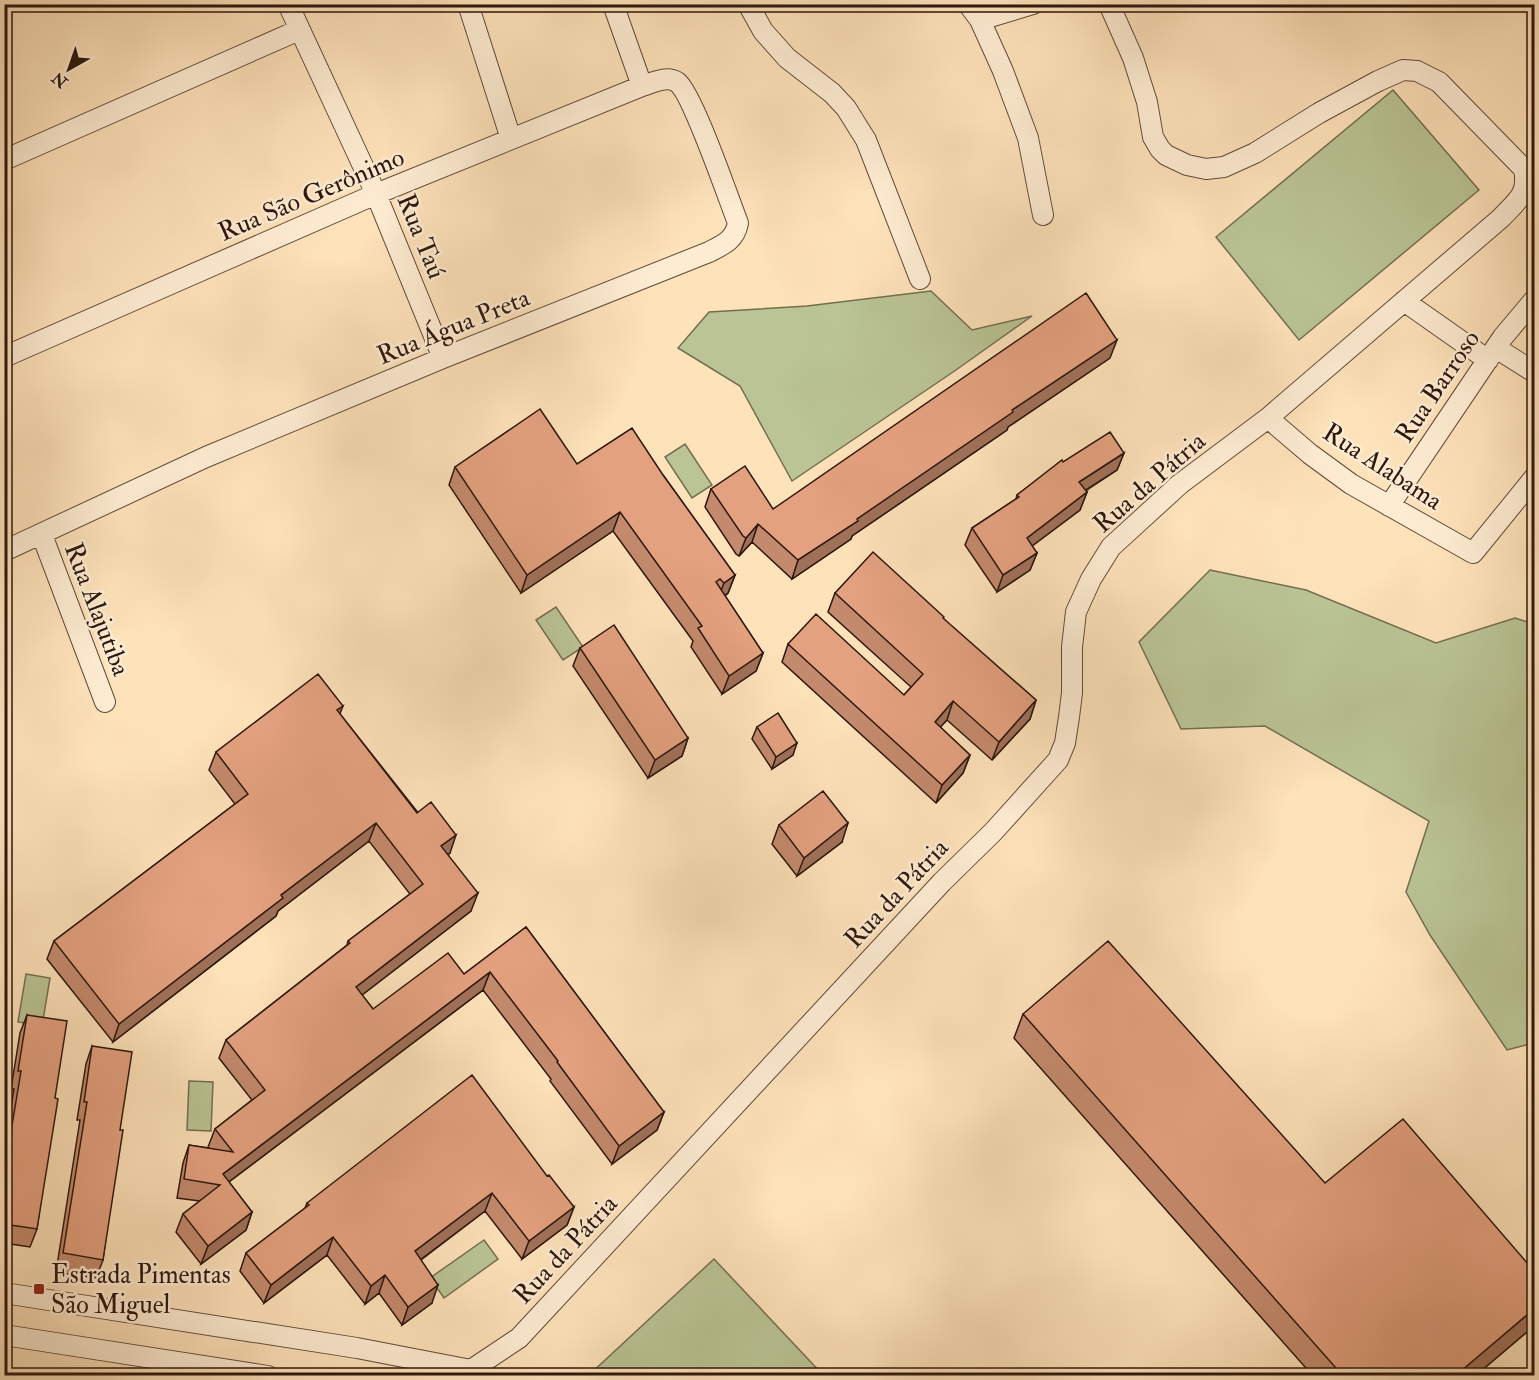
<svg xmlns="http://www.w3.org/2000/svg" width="1539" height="1380" font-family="'IM FELL Double Pica',serif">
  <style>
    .green { fill: #bac494; stroke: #746e51; stroke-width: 1.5 }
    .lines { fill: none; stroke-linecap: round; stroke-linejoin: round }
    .minor-casing { stroke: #614a39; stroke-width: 22 }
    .minor { stroke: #feecd2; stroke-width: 20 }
    .wall { fill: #c48a6d; stroke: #2d170e; stroke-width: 1.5 }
    .shaded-wall { fill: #a07159; stroke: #2d170e; stroke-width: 1.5 }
    .building { fill: #e4a17f; stroke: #2d170e; stroke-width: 1.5 }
    .poi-dot { fill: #8f2418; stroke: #feecd2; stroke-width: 2 }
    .labels { text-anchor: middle; stroke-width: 5; stroke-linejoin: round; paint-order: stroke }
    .street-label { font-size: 26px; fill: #2d170e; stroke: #feecd2 }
    .poi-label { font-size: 26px; fill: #2d170e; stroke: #feecd2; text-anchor: start }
  </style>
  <rect width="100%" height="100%" fill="#fee2ba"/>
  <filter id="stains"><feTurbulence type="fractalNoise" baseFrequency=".00333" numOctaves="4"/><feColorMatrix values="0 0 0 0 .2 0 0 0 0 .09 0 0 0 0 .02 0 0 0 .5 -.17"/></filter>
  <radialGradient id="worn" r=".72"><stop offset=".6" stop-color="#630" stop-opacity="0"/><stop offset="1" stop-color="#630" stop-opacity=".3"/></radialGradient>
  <!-- green -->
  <path class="green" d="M1393,90L1479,190L1299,340L1216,237Z
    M931,291L972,330L1032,316L956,370L792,481L740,386L678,348L709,312L807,306Z
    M685,444L712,485L692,498L665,457Z
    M1210,570L1306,590L1436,643L1515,618L1534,624V1043L1507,1050L1430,935L1406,892L1429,821L1265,726L1181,729L1139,642Z
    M556,607L583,647L563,660L536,620Z
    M26,974L50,978L42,1026L18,1022Z
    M189,1081L213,1082L211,1131L187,1130Z
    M484,1240L498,1259L444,1298L430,1278Z
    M714,1259L823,1375H589Z"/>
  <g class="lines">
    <defs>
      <path id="minor" d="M288,4L376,194L443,358
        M468,4L511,139
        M613,4L642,86
        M748,4L763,31L787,58L832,93L846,108L866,140L920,279
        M968,4L980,20L1003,71L1028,138L1043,215
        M980,20L1033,4
        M4,160L299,30
        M1404,301L1488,360
        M1496,348L1534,372
        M4,357L376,194L642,86C652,83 667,75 677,82C692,92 729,200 738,223C735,240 723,245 709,252L443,358L206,457L4,551
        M1268,418L1310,454L1351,484L1473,553L1534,478
        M1389,506L1503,337L1534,300
        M42,535L105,702
        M4,1293L357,1348L471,1370
        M4,1335L268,1376
        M470,1376L471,1370L519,1338L942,882L993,832L1058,760L1065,743L1069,717L1072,693V647L1076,612L1091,579L1111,547L1180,484L1268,418L1501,218C1518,200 1529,194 1524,169L1439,82L1417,71L1403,70L1378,81L1319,113L1255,153L1224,167L1206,169L1187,165L1166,155L1160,149L1153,137L1147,102L1133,58L1109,4"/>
    </defs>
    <!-- minor casing -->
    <use href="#minor" class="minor-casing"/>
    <!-- minor -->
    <use href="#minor" class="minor"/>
  </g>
  <!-- wall -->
  <path class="wall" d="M1110,358L1008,427L1007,430L852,536L851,539L792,579L752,542L739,556L736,554L705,507L711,489L773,509Z
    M1124,453L1117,470L1085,491L1087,492L1080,510L1032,546L1037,553L1030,570L997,592L965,545L972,528L1016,499L1017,495L1063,462Z
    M577,464L663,475L735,575L728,593L725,596L763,653L756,671L722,694L691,647L693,641L613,531L521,593L449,485L455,467Z
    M835,593L943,619L1036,700L1030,719L992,760L947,720L940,727L970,755L963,773L936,803L782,662L788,644L904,695L911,687L828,612Z
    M580,648L688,738L682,756L648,778L573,666Z
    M340,714L450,853L448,854L471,911L362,995L373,1009L464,974L526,927L664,1112L657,1130L612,1164L550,1081L551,1079L483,990L229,1182L252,1212L246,1230L201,1264L176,1232L183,1214L200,1201L177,1198L183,1163L189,1145L209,1148L208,1147L215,1129L252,1100L219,1058L226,1040L347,945L348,941L410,894L369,841L278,911L276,916L113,1042L47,959L54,941L235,804L209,770L216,752Z
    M757,727L793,755L772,769L752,739Z
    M779,825L842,842L797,876L772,844Z
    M1023,1014L1325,1183L1534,1326L1475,1376H1313L1014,1038Z
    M27,1015L55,1098L37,1229L30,1247L4,1243V1150L14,1089H11L20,1033Z
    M92,1046L120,1130L103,1260L96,1278L56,1272L80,1120H77L86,1064Z
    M547,1176L574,1207L567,1225L522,1259L485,1211L421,1260L432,1303L402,1325L379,1293L365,1304L327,1255L264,1303L240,1271L246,1253L305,1208L307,1203Z"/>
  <!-- shaded-wall -->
  <path class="shaded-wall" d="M1117,340L1110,358L1008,427L1007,430L852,536L851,539L792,579L798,560L1012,410Z
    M1124,453L1117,470L1072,499L1079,482Z
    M1087,492L1080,510L1020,555L1027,538Z
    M620,512L613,531L521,593L527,575Z
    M758,524L752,542L739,556L746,538Z
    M1037,553L1030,570L997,592L1003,575Z
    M735,575L728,593L717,601L724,583Z
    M763,653L756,671L722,694L729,676Z
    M1036,700L1030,719L992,760L999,742Z
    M953,701L947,720L928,740L935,722Z
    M343,706L336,724L337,710Z
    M688,738L682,756L648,778L655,760Z
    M797,743L793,755L772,769L776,757Z
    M970,755L963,773L936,803L942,785Z
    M376,823L369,841L278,911L276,916L113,1042L119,1024L281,895Z
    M848,823L842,842L797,876L804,858Z
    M456,835L450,853L435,864L441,846Z
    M478,893L471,911L349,1005L356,987Z
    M490,972L483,990L218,1190L223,1174Z
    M664,1112L657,1130L612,1164L619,1146Z
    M492,1193L485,1211L408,1269L415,1251Z
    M574,1207L567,1225L522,1259L529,1241Z
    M252,1212L246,1230L201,1264L208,1246Z
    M333,1237L327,1255L264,1303L271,1285Z
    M385,1275L379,1293L365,1304L371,1286Z
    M438,1285L432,1303L402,1325L408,1307Z
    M1534,1309V1326L1475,1376H1455Z"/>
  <!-- building -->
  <path class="building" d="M1086,293L1117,340L1012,410L1013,412L857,519L858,521L798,560L758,524L746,538L743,536L711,489L745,466L773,509Z
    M540,409L577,464L632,428L663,475L735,575L724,583L720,579L716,582L763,653L729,676L698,628L702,626L620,512L527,575L455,467Z
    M1110,432L1124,453L1079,482L1087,492L1027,538L1037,553L1003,575L972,528L1019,497L1017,495L1062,460L1063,462Z
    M873,552L944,617L943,618L1036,700L999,742L953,701L935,722L970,755L942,785L788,644L816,614L904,695L923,674L835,593Z
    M614,625L688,738L655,760L580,648Z
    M318,674L343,706L337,710L417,813L431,802L456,835L441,846L478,893L356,987L373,1009L448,953L464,974L526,927L664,1112L619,1146L557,1062L558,1061L490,972L223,1174L252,1212L208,1246L183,1214L220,1185L184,1179L189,1145L233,1152L215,1129L265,1090L226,1040L350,943L348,941L423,884L376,823L281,895L283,898L119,1024L54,941L248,794L216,752Z
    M778,713L797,743L776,757L757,727Z
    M823,791L848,823L804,858L779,825Z
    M1108,941L1325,1183L1403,1119L1534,1271V1309L1455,1376H1343L1023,1014Z
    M27,1015L67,1021L55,1098L58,1099L37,1229L4,1224V1174L21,1071H18Z
    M92,1046L132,1052L120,1130H123L103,1260L63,1253L87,1102H84Z
    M472,1075L547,1176L549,1175L574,1207L529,1241L492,1193L415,1251L438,1285L408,1307L385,1275L371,1286L333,1237L271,1285L246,1253L309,1205L307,1203Z"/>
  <!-- markers -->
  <rect class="poi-dot" x="33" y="1283" width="12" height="12" rx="3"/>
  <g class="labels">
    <!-- street labels -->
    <g class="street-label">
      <text transform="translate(311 194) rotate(-23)" y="9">Rua São Gerônimo</text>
      <text transform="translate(422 236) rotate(68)" y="9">Rua Taú</text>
      <text transform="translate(453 326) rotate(-22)" y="9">Rua Água Preta</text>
      <text transform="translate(1437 386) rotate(-56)" y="9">Rua Barroso</text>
      <text transform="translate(1383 466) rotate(33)" y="9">Rua Alabama</text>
      <text transform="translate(1149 482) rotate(-41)" y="9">Rua da Pátria</text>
      <text transform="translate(98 609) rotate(69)" y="9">Rua Alajutiba</text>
      <text transform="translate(896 893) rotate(-47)" y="9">Rua da Pátria</text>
      <text transform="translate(565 1249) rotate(-47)" y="9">Rua da Pátria</text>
    </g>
    <!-- poi labels -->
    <g class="poi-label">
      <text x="51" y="1283">Estrada Pimentas<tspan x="51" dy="30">São Miguel</tspan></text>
    </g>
  </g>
  <!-- margin -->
  <rect width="1539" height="1380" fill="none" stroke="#fee2ba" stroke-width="24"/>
  <rect x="6" y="6" width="1527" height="1368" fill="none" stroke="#2d170e" stroke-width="3"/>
  <rect x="12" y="12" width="1515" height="1356" fill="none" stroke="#2d170e" stroke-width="1.5"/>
  <!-- north arrow -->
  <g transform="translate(69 69) rotate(220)" stroke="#feecd2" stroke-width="4.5" paint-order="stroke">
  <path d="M0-4.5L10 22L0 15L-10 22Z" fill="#2d170e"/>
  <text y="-9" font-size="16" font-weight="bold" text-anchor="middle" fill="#2d170e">N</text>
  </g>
  <rect width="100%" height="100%" filter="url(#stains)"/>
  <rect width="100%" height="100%" fill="url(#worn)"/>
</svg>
